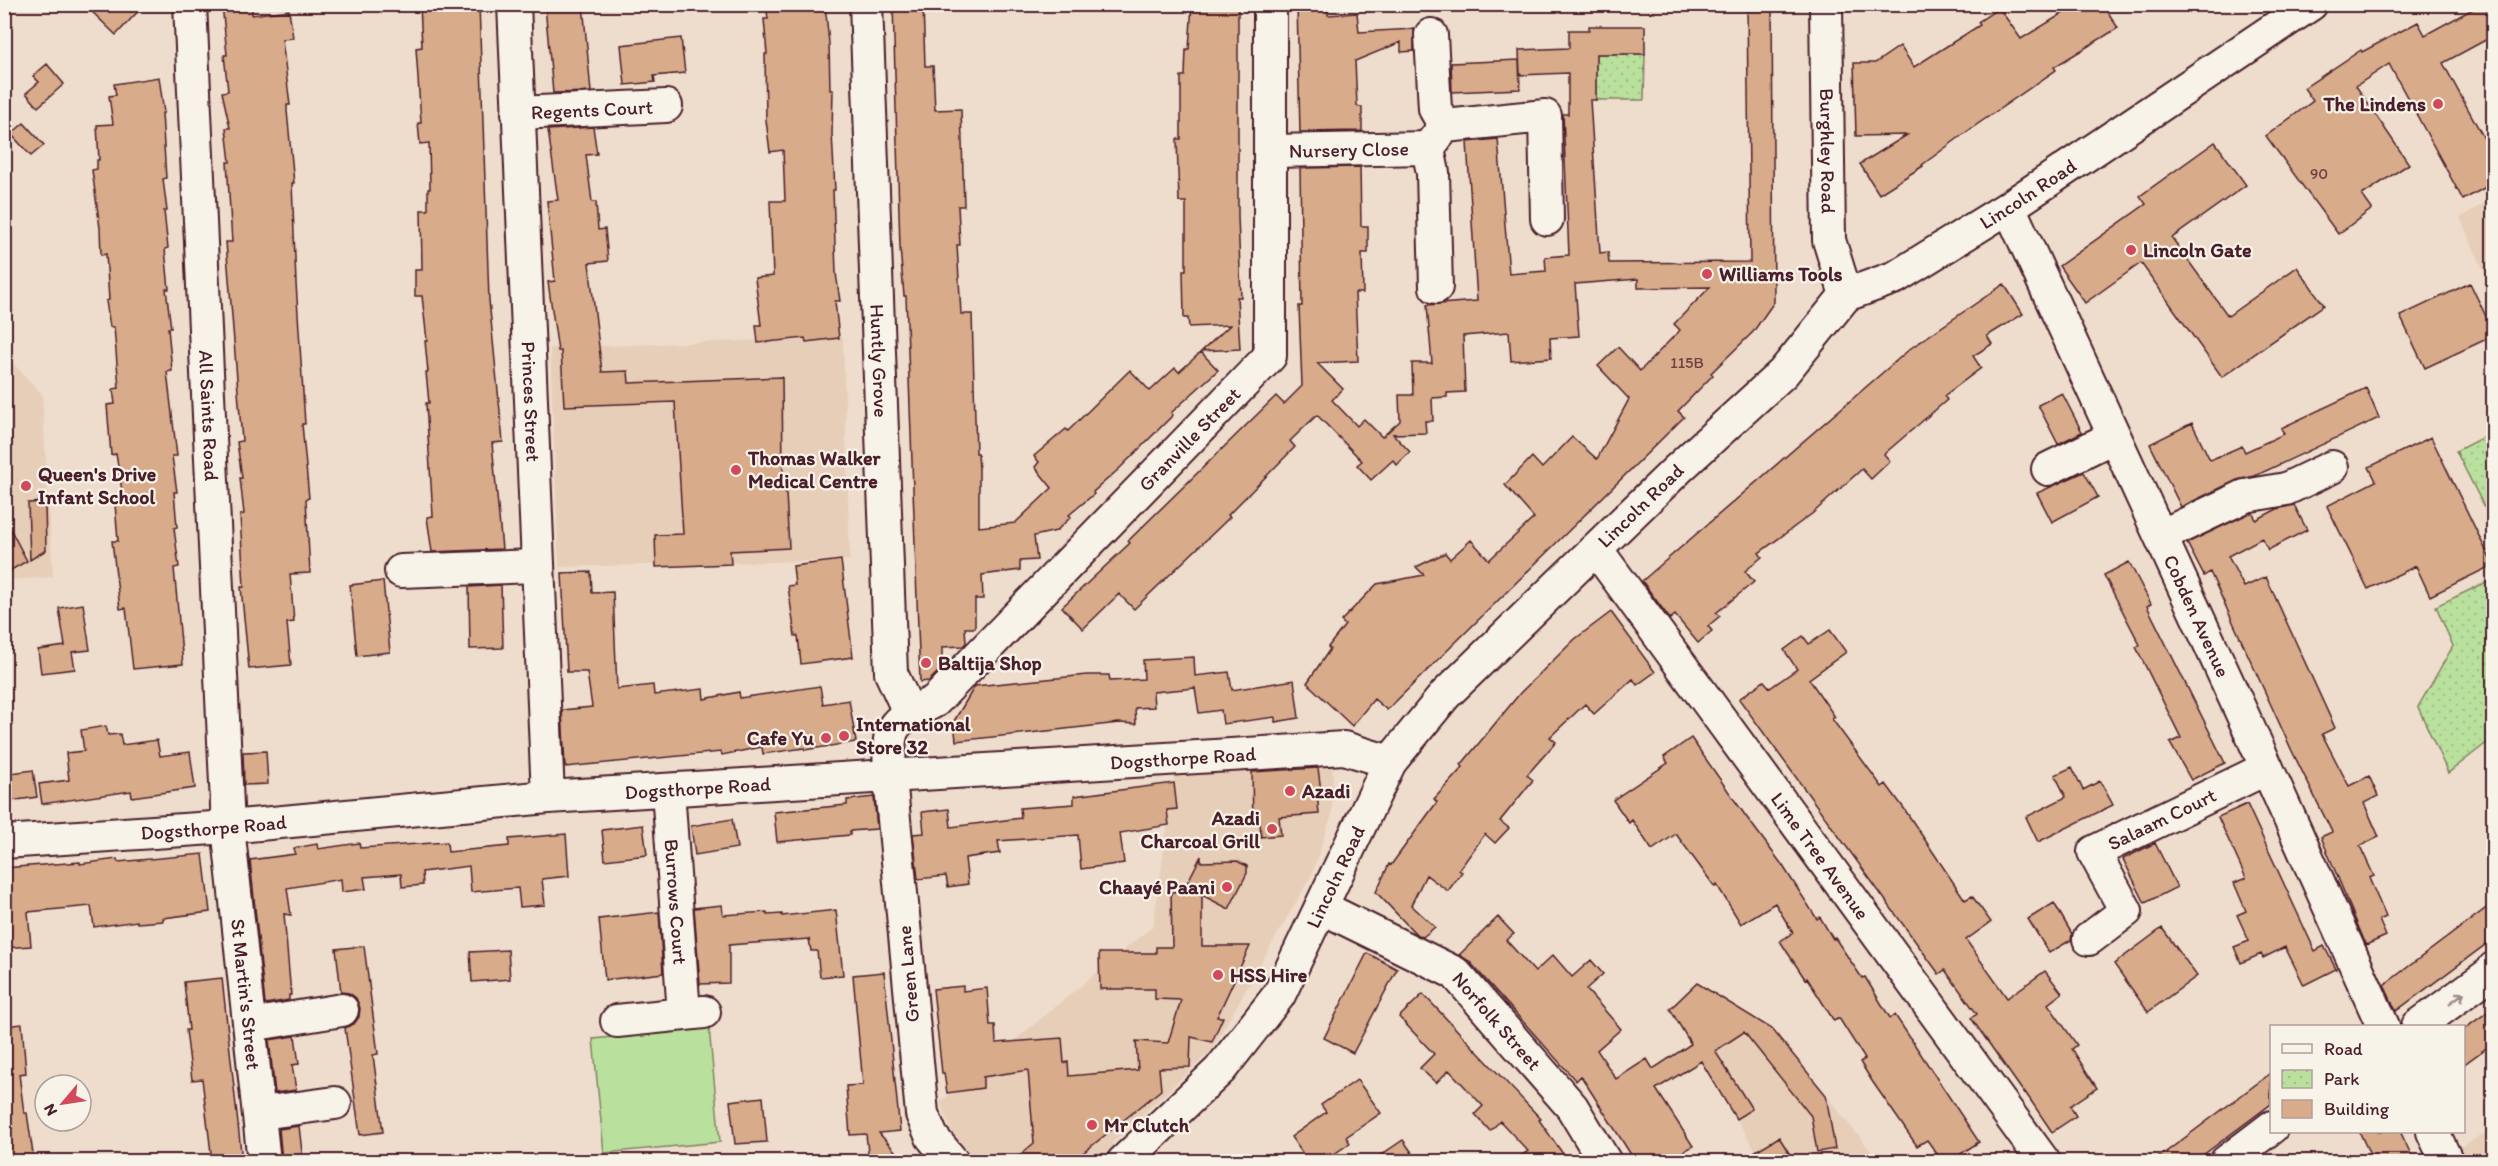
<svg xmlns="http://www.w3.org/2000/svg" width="2498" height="1166" font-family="Itim,sans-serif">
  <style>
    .built { fill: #e7ceb8 }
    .park { fill: url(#park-dots); stroke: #828064; stroke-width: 1.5 }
    .pitch { fill: #b9e19d; stroke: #828064; stroke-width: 1.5 }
    .building { fill: #d8ab8a; stroke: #4a1f2b; stroke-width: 1.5 }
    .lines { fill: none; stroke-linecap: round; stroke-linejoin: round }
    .minor-casing { stroke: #4a1f2b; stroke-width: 36 }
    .minor { stroke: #f7f3e8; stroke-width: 32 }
    .oneway { stroke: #a0898a }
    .poi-dot { fill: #d1495b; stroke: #f7f3e8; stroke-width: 2 }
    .labels { text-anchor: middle; stroke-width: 4.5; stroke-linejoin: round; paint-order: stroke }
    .number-label { font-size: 16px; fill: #6e4243 }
    .poi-label { font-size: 20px; font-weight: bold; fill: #4a1f2b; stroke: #f7f3e8; text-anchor: start }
    .street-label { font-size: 20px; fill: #4a1f2b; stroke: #f7f3e8 }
  </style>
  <defs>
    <pattern id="park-dots" width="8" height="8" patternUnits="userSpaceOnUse" patternTransform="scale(1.5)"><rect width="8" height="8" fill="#b9e19d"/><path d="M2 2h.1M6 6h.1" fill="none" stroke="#a1c187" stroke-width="1.8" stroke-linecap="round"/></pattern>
  </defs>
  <rect width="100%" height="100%" fill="#edc"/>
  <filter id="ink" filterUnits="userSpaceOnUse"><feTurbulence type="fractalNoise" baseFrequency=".0167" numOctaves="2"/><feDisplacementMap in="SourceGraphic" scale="12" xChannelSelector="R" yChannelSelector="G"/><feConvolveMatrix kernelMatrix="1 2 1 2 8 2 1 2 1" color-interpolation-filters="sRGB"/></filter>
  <g filter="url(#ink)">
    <!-- built -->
    <path class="built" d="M2493,198V291L2460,218Z
      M843,337L850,560L559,567L550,348Z
      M5,355L42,394L53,577L5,580Z
      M1320,761L1333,766L1332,814L1312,874L1211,1051L1112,1143L1123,1161H971L958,1147L940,1102L1153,926L1175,773Z
      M1697,983L1773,1030L1879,1161H1762L1670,1009Z
      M2493,1130V1161H2463L2457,1148Z"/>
    <!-- park -->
    <path class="park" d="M1596,54H1645L1644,100H1596Z
      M2493,432V524L2456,451Z
      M2493,579V738L2448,773L2418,707L2453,646L2436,606Z"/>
    <!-- pitch -->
    <path class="pitch" d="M709,1028L720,1142L604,1153L593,1039Z"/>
    <!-- building -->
    <path class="building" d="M84,4H145L116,35Z
      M222,4H252V15L289,10L293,38L282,39L290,105H287V111L294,183H292L296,283L305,424H302L309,498L306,499L310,573L290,574L294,622L287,623L291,665L249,669L241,587H244L240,515L244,514L240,478H242L237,442L242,441L226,242H232L227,162H230L226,128H230L222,92L228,91L224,55H227Z
      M420,4H479L489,300L503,442L492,443L502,549L432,552L427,517L433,516L426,403H429L426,372H428L425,341H427L422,296H415V270H422L421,210H428V189H430L429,143L420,144L418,123H421L416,48L422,47Z
      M583,4L591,92L553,93L545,6Z
      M766,4H825L829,43L830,90H833L832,133L835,190H833L836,273L840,301H835L839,338L806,342L805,338L758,343L756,325H761L755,278L773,276L770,201H785L783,150L770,152L766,120L765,54H767L764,19H768Z
      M893,4H923L925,66H933L935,110L961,109L964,206H958L960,245H957L961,314H972L976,453H978L979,470V527L1015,523L1052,488L1035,467L1039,462L1034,456L1066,429L1068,431L1130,370L1150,391L1175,368L1179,372L1201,352L1218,370L1171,413L1173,415L1120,468L1093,492L1094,494L1069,515L1071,517L1056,531L1034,536L1037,560L1020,561V570L982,575L983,599H975V628H965L966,643L963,646L942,647V668L929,681L920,682L906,296H904L900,247Z
      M1192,4H1238V216L1241,297H1237L1240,349L1202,351L1230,325L1189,327L1188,318H1184L1183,270H1186V202H1179L1177,139H1181V76H1185L1186,49H1189Z
      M1297,4H1328V15L1357,13L1359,32L1414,29V51L1401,52V42L1355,61L1357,106L1362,107V131L1300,132Z
      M2078,4H2103L2118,28L2054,67L2056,70L1972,128L1922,165L1923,166L1879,194L1860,164L1907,135L1856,136L1854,63H1875L1900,46L1914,67L1980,25L1978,22L1999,8L2021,39Z
      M2482,4H2493V36L2443,63L2493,155V183L2463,200L2389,64L2356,86L2409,164L2362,195L2372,209L2338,234L2266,136L2313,101L2304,88L2361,50L2362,52L2418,22L2425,35Z
      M1747,6H1772L1774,302L1753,332L1711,373L1713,375L1678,411L1684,417L1387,710L1374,699L1352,726L1307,683L1330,649L1328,647L1345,625L1341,621L1377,584L1424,575L1416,567L1445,553L1450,559L1471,540L1489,560L1534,518L1505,485L1532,457L1542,468L1572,437L1597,459L1629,399L1598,366L1618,347L1640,371L1680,330L1674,324L1710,287L1638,288V279L1575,284L1579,336L1550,338L1551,358L1511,361L1509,332L1463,336L1465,392L1447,393V397L1432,398L1433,421H1425L1426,433L1393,434L1410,452L1397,465L1393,460L1371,480L1357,465L1362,461L1317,415L1290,441L1295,447L1228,515L1230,517L1134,609L1119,594L1083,629L1062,607L1130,543L1128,541L1276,396L1284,404L1302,386L1299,306H1302L1300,168L1360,167L1361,226H1368V253H1362L1363,293H1355L1358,361L1317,363L1343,389L1332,400L1357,426L1364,419L1382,437L1400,421L1399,395H1413L1412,363H1432L1427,305L1477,301L1467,142L1498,139L1509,274L1546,271L1545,257L1569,255L1563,114H1568V73L1520,75L1519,50L1569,48V30H1589V26H1645V54H1596V100H1590L1600,253L1608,252L1609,263L1750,262Z
      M681,38L685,73L654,76L655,82L625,85L621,45Z
      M1519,60L1520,89L1452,92L1451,63Z
      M47,64L64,84L38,107L26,93L39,82L33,76Z
      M159,77L164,113H162L166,178L163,179L167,211H164L168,248L165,249L169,289H166L171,328H168L172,371L167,372L177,456H172L177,492H174L177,527L174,528L179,567L174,568L183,664L133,669L126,608L120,609L112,541H118L115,504L124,503L116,454L111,455L107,405L115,404L113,389L119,388L114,327H110L106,301L109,300L106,254L101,255L100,228L92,170L97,169V160H99L97,125L113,124L109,96L116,95L114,84Z
      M24,123L44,145L31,156L11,134Z
      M593,127L597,154L586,155L592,202H596L598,230L605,229L608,261L589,263L602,372L628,371L629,383L782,377L783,475H785L789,548L730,551L731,564L656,567L655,535L683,534L675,402L564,406L561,351H558L548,282L555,281L547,201L558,200L548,130Z
      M2215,142L2246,185L2172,238L2228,316L2297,267L2324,305L2222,377L2141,263L2085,303L2059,266L2146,204L2140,196Z
      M2470,283L2493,331V336L2425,368L2400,316Z
      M2004,284L2023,314L1987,336L1992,344L1973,356L1981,368L1944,396L1947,400L1884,454L1890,461L1871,479L1862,469L1813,513L1759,553L1762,557L1745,571L1754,582L1716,613L1720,616L1708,626L1712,631L1698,643L1675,615L1670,619L1642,581L1911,348Z
      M2366,388L2379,418L2255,476L2237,480L2181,507L2150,444L2192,423L2210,460L2242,446L2245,452L2284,434L2281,428Z
      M2062,393L2082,432L2058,444L2038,405Z
      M2431,437L2493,565L2430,596L2416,566L2368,589L2327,506L2376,481L2369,467Z
      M2084,472L2098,497L2052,522L2037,493Z
      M45,502L46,550L30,560L28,503Z
      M2294,505L2307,530L2268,550L2262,538L2228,556L2244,587L2266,577L2335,728L2322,734L2339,767L2349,786L2369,776L2378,796L2364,803L2379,837L2360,846L2374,876L2369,878L2386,917L2379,920L2386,936L2366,945L2321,837L2332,832L2292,751L2210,572L2204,576L2187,543L2250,513H2253L2256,520L2277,509Z
      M4,517L27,561L4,574Z
      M841,560L853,657L801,664L798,636H795L788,586L795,585L793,566Z
      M2129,562L2151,604L2147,606L2225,763L2191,780L2170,743L2181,738L2136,647L2140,645L2104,575Z
      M591,572L592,593L613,592L617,689L653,685L654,695L703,689L704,699L739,692L740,698L820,686L823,704L849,700L856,742L805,750L804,748L763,754L762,747L722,755L721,752L565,767L562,710L592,707L587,672H567L562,573Z
      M383,581L390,652L357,656L350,585Z
      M501,585L503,648L470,649L469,587Z
      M83,604L90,650L72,652L75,669L41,673L38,650L65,646L59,608Z
      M1611,612L1655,672L1637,685L1633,679L1594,714L1585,704L1550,737L1556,742L1527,775L1533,780L1500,821L1509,828L1495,843L1485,834L1459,870L1462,872L1448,891L1426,875L1411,905L1435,927L1423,937L1416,934L1376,892L1389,864L1391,865L1437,802L1434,799L1463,767L1461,765L1521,692L1575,639Z
      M1830,630L1846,652L1809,679L1835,717L1832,719L1882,787L1886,784L1903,807L1965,900L1972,896L1991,922L1966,940L2007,998L2045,971L2062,993L2048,1004L2077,1045L2072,1049L2097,1088L2070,1106L2076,1116L2052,1132L2025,1092L2024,1093L1971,1018L1977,1014L1945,970L1939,974L1739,699L1764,681L1770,688L1797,669L1784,650L1803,636L1809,644Z
      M1194,657L1195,676L1229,672L1232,690L1294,680L1299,718L1275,722V717L1223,724L1221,710L1199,713L1195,688L1153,692L1154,707L1135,708L1136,724L1119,723L956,741L954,721L975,686L1087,675H1109L1110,681L1144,679L1143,660Z
      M106,726L108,735L120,734L122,745L157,740L160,756L190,752L195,788L132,797L131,791L42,804L39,784L69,780L66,753L84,751L81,730Z
      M1691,738L1745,815L1783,866L1817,919L1820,917L1833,939L1835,938L1862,978L1865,977L1890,1018L1895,1015L1979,1142L1950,1161H1942L1927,1140L1917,1146L1872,1081L1860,1062L1865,1059L1839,1018L1834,1021L1807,978L1805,979L1780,941L1793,933L1775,903L1741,924L1717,885L1715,887L1676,834L1652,850L1632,820L1629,823L1613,800L1668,763L1664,757Z
      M266,751L268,784L244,785L243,752Z
      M2072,767L2083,790L2100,781L2113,805L2038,842L2026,817L2066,797L2055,775Z
      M1318,768L1321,791L1317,792L1319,814L1279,817L1281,835L1261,837L1260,822H1253L1252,772Z
      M33,770L37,797L4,802V774Z
      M1174,783L1177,809L1167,810L1169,825L1120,833L1124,863L1081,869L1078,835L998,841L1000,853L965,858L968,884L948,887L946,876L918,879L913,834L924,833L922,812L949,809L951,827L1021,818L1020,808L1074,804V796Z
      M874,797L877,829L850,831V835L777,842L774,812L847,805V800Z
      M2247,804L2315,951L2324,946L2336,969L2304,985L2285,947L2263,958L2261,954L2241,963L2234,947L2249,941L2237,915L2246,911L2234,883L2246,878L2218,817Z
      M732,819L737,848L695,855L691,826Z
      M643,825L647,855L605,860L602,830Z
      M566,834L569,876L542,879L545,905L520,907L518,888L471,892L469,866L422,872L423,885L402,887L401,874L364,877L366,889L342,892L341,879L287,888L291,915L284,914L291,995H289V1000L265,1004L250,860L295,854L294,848L317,844L318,849L359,843L360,848L447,842L448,852L509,846V839Z
      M2155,843L2177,887L2145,903L2123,859Z
      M203,854L210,912L163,918V921L137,923V921L94,927L91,906L28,912L31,946L4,948V928L9,927L4,868L80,862V864L117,859L118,862Z
      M1201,856V862L1237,861L1247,866V873L1229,909L1202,895V946H1250L1217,1017H1223L1212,1042L1191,1037L1190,1067L1159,1068L1161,1090L1073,1161H1013L1034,1143L1028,1070L983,1077V1088L947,1093L944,1073H942L933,989L963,986V991L987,988L990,1025H995L996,1043L1062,1038L1064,1063L1068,1062L1069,1076L1138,1070L1136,1041L1168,1043L1181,1000L1155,999V989H1100L1099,953H1156V947H1172L1171,892L1183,891Z
      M2054,903L2072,934L2071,940L2049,953L2028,919Z
      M2493,903V939L2396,1011L2384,985Z
      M722,905L723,915L767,912V915L782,914V916L836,910L843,975L820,977L817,951H811L809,939L729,945V983L700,984L694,908Z
      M659,912L663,973L605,980L599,919Z
      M1498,917L1514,934L1506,940L1535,972L1553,955L1572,977L1591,960L1603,974L1586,989L1621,1029L1597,1050L1616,1079L1647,1059L1653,1069L1691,1044L1670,1009L1697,983L1772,1029L1826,1095L1835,1149L1817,1152L1811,1116L1744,1032L1715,1051L1752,1109L1736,1119L1701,1061L1656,1089L1693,1146L1667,1161H1635L1581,1076L1576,1081L1469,961L1459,955Z
      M2162,928L2197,976L2148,1012L2114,964Z
      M364,946L378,1054L373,1055L383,1132L360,1135L345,1028L354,1024L359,1017L360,1008L356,998L349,993L341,992L336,949Z
      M508,950L510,979L472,982L470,952Z
      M1367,953L1397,969L1353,1053L1324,1038Z
      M884,972L900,1131L879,1133L904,1161H869L866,1134L850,1135L846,1086L863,1085L853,975Z
      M222,978L231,1060L242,1161H212L202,1079L192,1080L186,1030H189L184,982Z
      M1423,994L1541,1119L1539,1120L1568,1161H1513L1528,1151L1500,1121L1490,1131L1475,1114L1483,1106L1449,1070L1436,1083L1420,1068L1434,1054L1399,1017Z
      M2493,1008V1043L2463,1065V1030Z
      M22,1024L26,1073L19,1074L24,1113H27L34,1161H4V1026Z
      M295,1036L299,1064L292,1065L296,1090L275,1093L269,1040Z
      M2271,1073V1104L2195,1161H2154Z
      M1357,1080L1381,1113L1346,1137L1350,1143L1324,1161H1308L1291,1137L1326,1112L1321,1105Z
      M763,1097L767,1142L735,1144L730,1101Z
      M299,1126L303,1161H282L279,1129Z
      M2359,1131H2400L2414,1161H2373Z
      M1779,1137L1794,1161H1739Z
      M1403,1140L1418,1161H1372Z"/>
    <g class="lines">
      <defs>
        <g id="minor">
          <path id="s1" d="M190,4L228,827L264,1162"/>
          <path id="s2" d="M514,4L548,797"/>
          <path id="s3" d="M866,4L891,673L910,714"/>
          <path id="s4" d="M1826,4L1829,240L1846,295"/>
          <path d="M1431,35L1435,109L1445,126"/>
          <path id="s5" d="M518,113L666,106"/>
          <path d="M1428,148L1433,173L1436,287"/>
          <path id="s6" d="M1271,151L1428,148L1445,126L1545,116L1547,219"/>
          <path id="s7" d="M2009,207L2267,768L2383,1026"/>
          <path d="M2048,469L2113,437"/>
          <path d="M2161,536L2245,496L2286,489L2332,467"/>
          <path id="s8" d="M1596,549L2044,1162"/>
          <path d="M401,571L538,566"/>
          <path id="s9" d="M668,790L684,1014"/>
          <path id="s10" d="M4,842L228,827L548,797L1344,748L1390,762"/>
          <path id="s11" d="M1321,907L1455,973L1572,1107L1605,1162"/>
          <path id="s12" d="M2089,939L2126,911L2094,852L2267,768"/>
          <path d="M617,1021L704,1012"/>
          <path d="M250,1025L342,1010"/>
          <path d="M2418,1026L2492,972L2494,968"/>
          <path d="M261,1113L335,1103"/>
          <path d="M2433,1132L2447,1162"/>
          <path id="s13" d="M953,1162L932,1137L922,1114L890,777C888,723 887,725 935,701L1270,356V4"/>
          <path id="s14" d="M1123,1162L1220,1070L1279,995L1390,762L1445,695L1678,469L1783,373L1846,295L1896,277L2009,207L2311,4"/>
          <path d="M2226,1162L2272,1127"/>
        </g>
      </defs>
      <!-- minor casing -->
      <use href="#minor" class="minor-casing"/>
      <!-- minor -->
      <use href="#minor" class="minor"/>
    </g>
    <!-- one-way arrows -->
    <defs><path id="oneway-shaft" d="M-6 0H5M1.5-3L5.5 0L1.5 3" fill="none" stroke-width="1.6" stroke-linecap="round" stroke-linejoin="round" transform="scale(1.5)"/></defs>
    <use class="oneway" href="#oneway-shaft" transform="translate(2457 998) rotate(-36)"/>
  </g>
  <!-- markers -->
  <g class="poi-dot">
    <circle cx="2438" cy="104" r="6"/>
    <circle cx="2131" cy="250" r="6"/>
    <circle cx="1707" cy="274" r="6"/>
    <circle cx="736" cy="470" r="6"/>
    <circle cx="26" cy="486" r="6"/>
    <circle cx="926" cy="663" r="6"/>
    <circle cx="844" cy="736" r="6"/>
    <circle cx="826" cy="738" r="6"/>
    <circle cx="1290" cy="791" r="6"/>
    <circle cx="1272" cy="829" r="6"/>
    <circle cx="1227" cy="887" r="6"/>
    <circle cx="1218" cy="975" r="6"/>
    <circle cx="1092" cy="1125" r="6"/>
  </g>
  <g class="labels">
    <!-- number labels -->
    <g class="number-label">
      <text x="2319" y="179">90</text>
      <text x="1687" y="368">115B</text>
    </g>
    <!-- poi labels -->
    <g class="poi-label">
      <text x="2426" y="111" text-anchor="end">The Lindens</text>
      <text x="2143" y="257">Lincoln Gate</text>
      <text x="1719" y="281">Williams Tools</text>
      <text x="748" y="465">Thomas Walker<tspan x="748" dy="23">Medical Centre</tspan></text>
      <text x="38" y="481">Queen's Drive<tspan x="38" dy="23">Infant School</tspan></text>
      <text x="938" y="670">Baltija Shop</text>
      <text x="856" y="731">International<tspan x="856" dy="23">Store 32</tspan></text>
      <text x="814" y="745" text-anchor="end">Cafe Yu</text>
      <text x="1302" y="798">Azadi</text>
      <text x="1260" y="825" text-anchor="end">Azadi<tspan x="1260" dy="23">Charcoal Grill</tspan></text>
      <text x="1215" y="894" text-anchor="end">Chaayé Paani</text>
      <text x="1230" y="982">HSS Hire</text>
      <text x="1104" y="1132">Mr Clutch</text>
    </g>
    <!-- street labels -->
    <g class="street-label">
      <text dy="7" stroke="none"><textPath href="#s5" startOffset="74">Regents Court</textPath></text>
      <text dy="7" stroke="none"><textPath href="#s6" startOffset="78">Nursery Close</textPath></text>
      <text dy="7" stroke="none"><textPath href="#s4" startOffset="147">Burghley Road</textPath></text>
      <text dy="7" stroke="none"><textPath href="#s14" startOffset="1350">Lincoln Road</textPath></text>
      <text dy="7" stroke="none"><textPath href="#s3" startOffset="357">Huntly Grove</textPath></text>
      <text dy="7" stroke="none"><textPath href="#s2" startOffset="398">Princes Street</textPath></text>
      <text dy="7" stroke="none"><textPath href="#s1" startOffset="412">All Saints Road</textPath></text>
      <text dy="7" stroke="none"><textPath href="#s13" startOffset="861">Granville Street</textPath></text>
      <text dy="7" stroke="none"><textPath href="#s14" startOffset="846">Lincoln Road</textPath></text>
      <text dy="7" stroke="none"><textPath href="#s7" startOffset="450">Cobden Avenue</textPath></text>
      <text dy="7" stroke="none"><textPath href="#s10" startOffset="1182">Dogsthorpe Road</textPath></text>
      <text dy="7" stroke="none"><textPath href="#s10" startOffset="696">Dogsthorpe Road</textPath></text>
      <text dy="7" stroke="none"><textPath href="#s12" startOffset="189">Salaam Court</textPath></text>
      <text dy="7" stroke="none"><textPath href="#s10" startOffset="210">Dogsthorpe Road</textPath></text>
      <text dy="7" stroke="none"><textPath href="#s8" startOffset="380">Lime Tree Avenue</textPath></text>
      <text dy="7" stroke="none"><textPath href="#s14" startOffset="360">Lincoln Road</textPath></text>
      <text dy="7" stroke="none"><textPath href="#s9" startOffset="112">Burrows Court</textPath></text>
      <text transform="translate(908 974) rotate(-95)" y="7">Green Lane</text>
      <text dy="7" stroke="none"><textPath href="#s1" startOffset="992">St Martin's Street</textPath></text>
      <text dy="7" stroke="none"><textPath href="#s11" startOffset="213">Norfolk Street</textPath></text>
    </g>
  </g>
  <!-- margin -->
  <rect width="2498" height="1166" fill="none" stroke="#f7f3e8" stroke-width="24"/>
  <rect x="12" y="12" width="2474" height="1142" fill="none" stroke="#4a1f2b" stroke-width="2" filter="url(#ink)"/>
  <!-- legend -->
  <rect x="2270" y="1025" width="195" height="108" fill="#f7f3e8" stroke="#b29e9c" stroke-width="1.5"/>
  <rect x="2282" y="1044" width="30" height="9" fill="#f7f3e8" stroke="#b29e9c" stroke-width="1.5"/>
  <text x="2324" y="1055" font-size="18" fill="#4a1f2b">Road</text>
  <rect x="2282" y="1070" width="30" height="18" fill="url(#park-dots)" stroke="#b29e9c" stroke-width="1.5"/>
  <text x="2324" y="1085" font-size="18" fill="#4a1f2b">Park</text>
  <rect x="2282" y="1100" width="30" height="18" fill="#d8ab8a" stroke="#b29e9c" stroke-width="1.5"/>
  <text x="2324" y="1115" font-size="18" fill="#4a1f2b">Building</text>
  <!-- north arrow -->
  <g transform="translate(63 1103) rotate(241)"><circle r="28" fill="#f7f3e8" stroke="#b29e9c" stroke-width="1.5"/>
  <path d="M0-4.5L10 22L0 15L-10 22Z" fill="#d1495b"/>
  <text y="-9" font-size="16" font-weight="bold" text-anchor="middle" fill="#4a1f2b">N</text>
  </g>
</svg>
